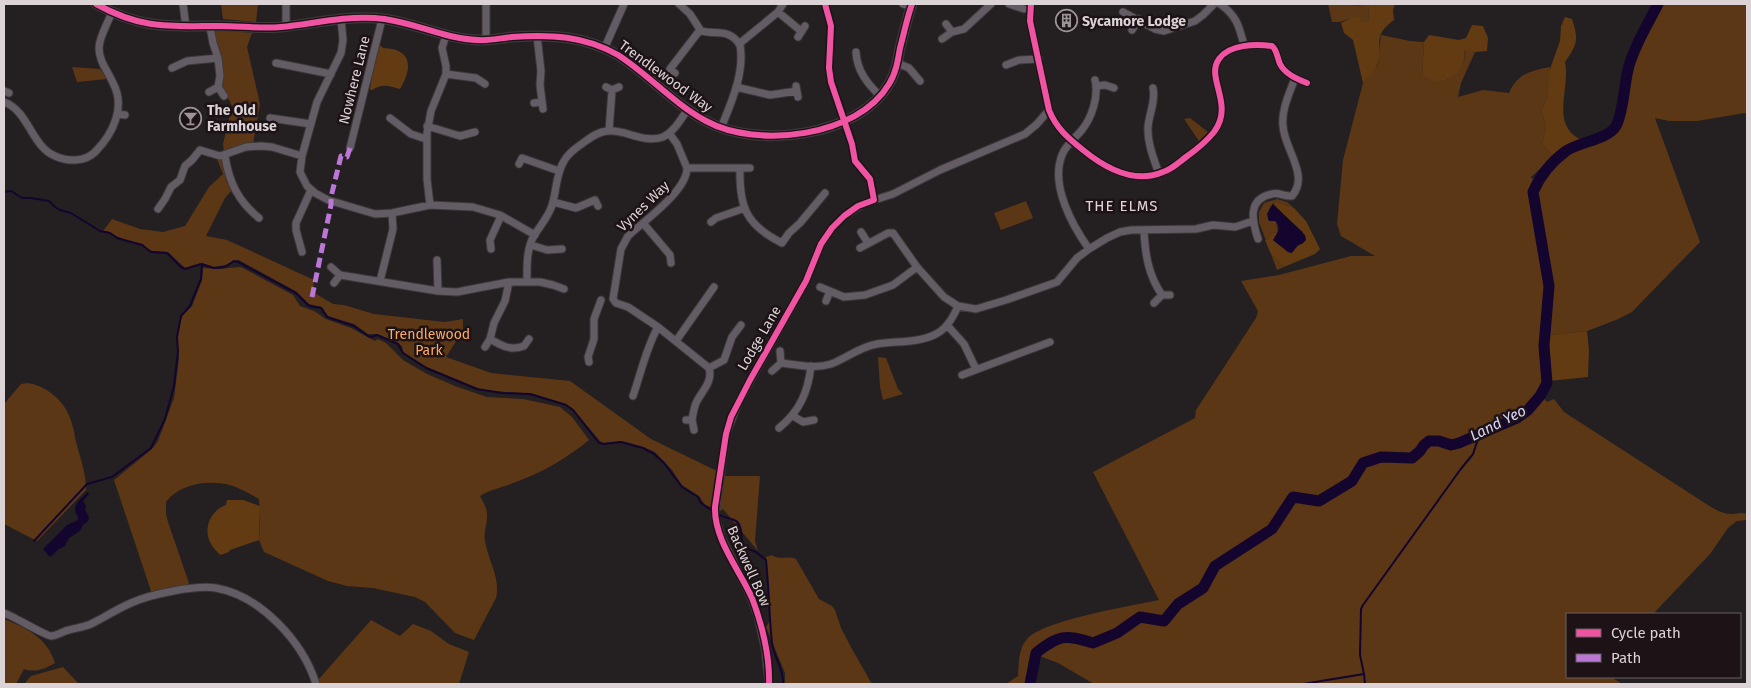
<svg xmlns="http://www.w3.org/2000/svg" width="1751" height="688" font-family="'Fira Sans',sans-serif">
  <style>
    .green { fill: #5c3715 }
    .forest { fill: #623b12 }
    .water { fill: #14052f }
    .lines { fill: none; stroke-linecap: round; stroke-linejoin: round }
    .stream { stroke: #14052f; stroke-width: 2 }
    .river { stroke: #14052f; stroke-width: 11 }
    .minor-casing { stroke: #3d393a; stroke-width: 9 }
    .tertiary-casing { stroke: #3d393a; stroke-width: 11 }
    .minor { stroke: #645c64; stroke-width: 7 }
    .tertiary { stroke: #645c64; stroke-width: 9 }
    .quiet { stroke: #ba77d6; stroke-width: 5; stroke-dasharray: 10 5; stroke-linecap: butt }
    .cycleway-casing { stroke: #1d1317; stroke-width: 9 }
    .cycleway { stroke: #f153a3; stroke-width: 6 }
    .labels { text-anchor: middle; stroke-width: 5; stroke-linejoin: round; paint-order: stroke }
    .poi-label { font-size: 14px; font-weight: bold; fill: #dbd3d5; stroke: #1d1317; text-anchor: start }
    .street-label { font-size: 14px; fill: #dbd3d5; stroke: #1d1317 }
    .park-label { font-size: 14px; fill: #ffa95b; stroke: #1d1317 }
    .neighbourhood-label { font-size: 15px; letter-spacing: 1px; fill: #e2d2d7; stroke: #1d1317 }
    .water-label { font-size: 15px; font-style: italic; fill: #dad5fd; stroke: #1d1317 }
  </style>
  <rect width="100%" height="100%" fill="#241f21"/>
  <!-- green -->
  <path class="green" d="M221,4H258L256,22L223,19Z
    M1328,4H1352L1353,5L1369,6L1368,22H1361L1362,17C1348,16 1346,23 1332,22Z
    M1661,4H1747V115L1745,113L1697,121H1669L1655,118L1700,242L1632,312L1616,320L1587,331L1549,335V386L1543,397L1547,402L1554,399L1564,412L1711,507C1717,510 1723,514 1731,514C1737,514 1741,512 1747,514V520L1737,521L1728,528L1710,554L1653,614H1567V677H1611L1622,684H1094L1058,663L1040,656L1035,652L1028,684H1006L1018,676C1019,664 1018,649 1027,639C1044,620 1130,606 1159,600L1093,472L1195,418L1196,410L1256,318L1258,311L1241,281L1279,275L1351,256H1375L1341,236L1337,224L1343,160L1363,83L1378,65L1381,35L1410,41L1424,42L1422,75L1447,80C1458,71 1467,65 1464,49L1475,52L1461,83L1458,97L1483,90L1509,93C1518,73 1531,71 1550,67L1547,98L1541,110L1546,126L1542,143L1553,157L1531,177L1532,179L1583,143L1605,137L1615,130L1624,104L1628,73L1633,58Z
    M219,30L252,33L247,47L260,104L253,144L224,152L223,144L232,106L222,86L223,67L214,37L215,32Z
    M72,67L100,69L107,79L77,82Z
    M1190,118L1208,132L1199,141L1184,119Z
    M224,157L232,190L225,198L206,236L227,240L314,280L313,292L333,304L344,305L374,314L445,322L463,319V330L446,357L491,373L570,381L651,439L719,472L713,508L705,505L699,496L682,485L672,470L655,452L643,447L621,441L603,443L600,441L573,409L566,404L530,393H521L482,390L427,367L403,352L402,346L398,343L377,334H368L354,324L328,316L322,307L309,304L297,292L239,260C232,260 230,264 225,265C221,266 218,266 214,267L202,263L185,268L168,252L153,251L147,249L143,244L130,242L118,237L109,232L103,231L112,219L140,229L163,232L185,226L209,187L223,174L217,159Z
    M1277,199L1287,202L1294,208L1276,201C1270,205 1267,212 1268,219L1270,221H1276L1278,232L1272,233L1269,238L1266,239L1271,254L1284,267L1277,270L1259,222V212L1264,203Z
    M1026,201L1033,218L1001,230L994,213Z
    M241,267L293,295L300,306L314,311L326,319L351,328L375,341L378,339L386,343L403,360L427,374L455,386L487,397L523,399L560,407L572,417L589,440C567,458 540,474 513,483C502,488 491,489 480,496C483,502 487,508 487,514C488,523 483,532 485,541C488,560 501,579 496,598L474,640L455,633L425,602L415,597L373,588L347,586L328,581L264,552L259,540L260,518L259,499C250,494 240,488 230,485C208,480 181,483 166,502V514L168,522L189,583L187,586L152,594L114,480L152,449L158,441L174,398L179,359L177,337L182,316L192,306L202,280L203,268L217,269Z
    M878,357L886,358L898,389L903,394L883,400L880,387Z
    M27,383C45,385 64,400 70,418C74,428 75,439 78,449C82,463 86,475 86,490L37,541L4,524V404L21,384Z
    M723,476H760L755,541L758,551L723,509L718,512Z
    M772,555C780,561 788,555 796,559L819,599L832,606L835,610L841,628L852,649L872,684H785V673L766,627L770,621L766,557Z
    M4,619C26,628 47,637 55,663C45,669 35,673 24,669L16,684H4Z
    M371,620L400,636L413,624L431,631L449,644L469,652L459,684H319L318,680Z
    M63,667L79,684H24L31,676Z"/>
  <!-- forest -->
  <path class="forest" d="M1352,4H1395L1393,10L1394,20C1372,36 1383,43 1378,63C1376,70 1368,77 1363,83L1353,40L1344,33L1341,23L1353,17H1362L1361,22H1368L1369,7Z
    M1565,17L1572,19C1579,40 1577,45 1565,62C1571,90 1548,126 1584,141L1566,148L1553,157L1542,143L1546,126L1541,110L1547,98L1549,72L1560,41L1561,26Z
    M1472,25L1483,26L1488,38L1487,51L1475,52L1464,50C1467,66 1454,82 1437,81C1432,81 1427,77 1422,75L1424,42L1429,35L1459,40L1466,38Z
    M380,45L383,48C412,49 413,67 400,89C388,86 383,83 372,90H370L374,59Z
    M1276,201L1294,208L1306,221L1320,249L1315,254L1284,267L1271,254L1265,240L1269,238L1272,233L1278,232L1274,241L1290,253L1300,244L1303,232L1275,207L1273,204Z
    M1587,331L1589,350L1588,377L1549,381V335Z
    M227,500H243L260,506L259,540L230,550L229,552L220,555C217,551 212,547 210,542C203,528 211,510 226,505Z"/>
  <!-- water -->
  <path class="water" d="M1273,204L1305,235L1306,240L1302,244L1298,245L1292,253L1288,252L1273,240C1276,234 1283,227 1275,221H1269L1267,214Z
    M88,492L89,494L83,501L86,506L85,510L89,517L88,521L83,525L80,531L69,538L65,546L59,549L50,557L43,549L67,525L78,520V517C70,506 80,499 88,492Z"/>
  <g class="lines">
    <!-- stream -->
    <path class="stream" d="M4,192L11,191L22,198H31L49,201L55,207L60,210L71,213L100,231L110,233L117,238L142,245L151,252L167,253L181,267L185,269L201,264L214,268L225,267L234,261L238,262L296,293L309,306L321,308L327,317L354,326L368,336L371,337L377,335L398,344L403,353L426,368L477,389L502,393L530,394L566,405L573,410L599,443L604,444L621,442L643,448L654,454L664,463L682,487L698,497L701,503L714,512
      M718,514C726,519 728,517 734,520C744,524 740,539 743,547L756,552L766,560C769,588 769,616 772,643C774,658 784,669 783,684
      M34,541L87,484L112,477L151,448L165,419L174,386L178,351L177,337L181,316L190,306L201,279L202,265
      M1364,674L1365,684
      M1303,684L1364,674L1360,655L1361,609L1363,605L1460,470L1473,454L1480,433"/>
    <!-- river -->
    <path class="river" d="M1030,684L1036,653C1059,635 1064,634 1093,643L1117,633L1140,617L1164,621L1178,604L1203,588L1215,566L1272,529L1293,497L1319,501L1352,481L1363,463L1381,457L1412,458L1420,451L1424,445L1429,441H1439L1451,445L1459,443L1517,418L1528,410L1540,396L1547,383L1544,346L1549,286L1533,192C1540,176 1551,162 1566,151C1579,142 1609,139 1616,126C1624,111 1624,83 1629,66C1635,44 1648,24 1658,4"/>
    <defs>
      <path id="minor" d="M183,4L186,27
        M486,4V40
        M679,4L690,14L701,31C716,35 729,28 740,45C745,73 731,103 721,128
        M903,4L911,6
        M1009,4L1024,9
        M1031,4L1030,21L1049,110C1056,128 1068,138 1083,150C1105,168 1135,184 1163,172C1172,169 1178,163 1186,157C1196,150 1206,142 1214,132C1235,104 1205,78 1219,59C1229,44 1256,44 1272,46C1277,50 1277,57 1280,64C1285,74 1297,79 1307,83
        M1220,4C1237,16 1239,26 1244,45
        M778,12L801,31
        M1123,12L1155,29L1164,31L1195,21L1203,15L1214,4
        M341,19L343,40L341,53L317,102L302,156L300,172L307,186L315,193L328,200L375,214L392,213L430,205L473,207L500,215L535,235
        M946,24L952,32
        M286,27V4
        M1132,30L1139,19
        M537,36L541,71L540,85L543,109
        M798,37L805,26
        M942,39L952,32L964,29L991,4
        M739,44L778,12L783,4
        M605,47L624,4
        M856,52C857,71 867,83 880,96
        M276,63L331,74
        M897,63L909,68L920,81
        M1006,65L1019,60L1039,59
        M172,68L187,61L218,58L213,43L210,27
        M675,73L670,69L700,30
        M446,74L476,78L485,84
        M796,86L798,97
        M1097,86L1105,85L1114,88
        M218,87L224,96
        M606,87L612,90L619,87
        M736,87L770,95L797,91
        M1153,88C1156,101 1149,114 1148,127C1147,143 1154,159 1159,174
        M4,91L9,93
        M209,92L218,87L220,76L218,58
        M4,102C29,111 31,146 55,156C68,162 85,162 95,152C113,134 126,107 113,83C108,71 99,62 99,48C99,37 108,23 112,12
        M534,103L542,102
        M117,114L125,115
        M270,118L311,124
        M390,118L411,134L426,139
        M427,126L460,136L475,132
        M609,131L612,90
        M669,133L677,144L687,168C687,191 644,221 628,236L621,249L613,299L616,303L628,307L658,327L709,368
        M350,148L382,19
        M225,156C229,182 238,201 259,218
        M519,164L522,158L559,171
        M687,168H750
        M740,168C739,207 746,225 782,243L789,233L800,223L825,193
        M553,202L576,208L595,200L598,206
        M430,205L427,179V133L431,111L446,74V66L442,48L446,35
        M158,209L165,199L171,187L180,180L185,166L192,160L200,150L220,156L246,147L261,146L272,147L302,156
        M711,222L716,218L745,208
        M643,223L670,255L671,263
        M1144,230C1145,253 1148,275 1162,295H1170
        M861,232L868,243
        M1258,239C1252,221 1247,199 1272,194C1279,192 1285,197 1292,196C1310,175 1284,149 1283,126C1281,110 1290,92 1295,78
        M531,245L547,250L562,249
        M860,248L888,233H893L917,267L944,297L958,306L976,309L1006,300L1057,282L1077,258L1089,249L1107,238L1120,232L1131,230L1196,229L1213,225L1235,227L1253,221
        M491,249L490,240L501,216
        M1089,249C1072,225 1050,185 1062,155C1065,146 1075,138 1081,131C1092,118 1099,96 1095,80
        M302,252L296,230V223L311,190
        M437,260L438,291
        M331,267L340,275L334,283
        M340,275L438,291L457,292L509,282H540L553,285L564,289
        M380,281L393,229L392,213
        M527,282C527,266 526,248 535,234C541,225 547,218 551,208C557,193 555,175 564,161C568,153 576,148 583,143C590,138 597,132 607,131C625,129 644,144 663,137C674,132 681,119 688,109
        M820,287L844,297L865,295L893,285L917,267
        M826,301L830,291
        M1154,303L1162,295
        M947,325L964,344L976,369
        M490,339C502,346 511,351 524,346L529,339
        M676,341L714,287
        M485,347L490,339L494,323L505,301L509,282
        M780,351L781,363
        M589,362L588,357L594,339V319L601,300
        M709,368L724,360L732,337L741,325
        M772,371L781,363C798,365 815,369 831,364C847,358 859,347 877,344C895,341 917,343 934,335C946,330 953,318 958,306
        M962,375L1050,342
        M633,396C641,373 646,348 658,327
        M793,416L803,422L814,420
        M686,420H692L694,430
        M692,420C693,414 694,406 697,401C703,390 713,381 709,368
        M779,428C800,411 808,392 811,366
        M4,613C13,616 46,636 51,636C57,636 63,631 69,630C76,628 84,627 91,624C105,617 117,609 131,603C151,594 195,585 216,588C261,596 303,642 316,684
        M769,684L765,648L758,617L751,597L722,539L715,517L726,434L739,401L806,281L821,244L832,228L844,216L865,203L893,194L940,170L1025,134L1037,124L1049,110"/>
      <path id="tertiary" d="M96,4C143,30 170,26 220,26C240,26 261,29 281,27C312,24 343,16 375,18C410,20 443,39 478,40C490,41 501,38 512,37C550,34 585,36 618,55C649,75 674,104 706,121C757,149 858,137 889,84C896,73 898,60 900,48C904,33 907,18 912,4"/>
    </defs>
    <!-- minor casing -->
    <use href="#minor" class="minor-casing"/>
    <!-- tertiary casing -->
    <use href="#tertiary" class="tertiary-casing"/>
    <!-- minor -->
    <use href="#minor" class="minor"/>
    <!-- tertiary -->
    <use href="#tertiary" class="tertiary"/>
    <!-- quiet -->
    <path class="quiet" d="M312,297L331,205V197L341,156L347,157L350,148"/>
    <defs>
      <path id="cycleway" d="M96,4C143,30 170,26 220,26C240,26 261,29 281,27C312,24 343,16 375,18C410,20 443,39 478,40C490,41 501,38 512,37C550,34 585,36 618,55C649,75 674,104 706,121C757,149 858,137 889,84C896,73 898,60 900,48C904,33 907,18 912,4
        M1031,4L1030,21L1049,110C1056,128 1068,138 1083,150C1105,168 1135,184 1163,172C1172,169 1178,163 1186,157C1196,150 1206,142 1214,132C1235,104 1205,78 1219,59C1229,44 1256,44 1272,46C1277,50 1277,57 1280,64C1285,74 1297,79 1307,83
        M769,684C770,657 762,624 752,598C739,569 714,540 715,507L726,434L731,417L750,380L806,281L821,244L832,228L844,216L858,206L874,200L870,179L855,161L852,144L831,82L829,68L831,26L825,4"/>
    </defs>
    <!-- cycleway casing -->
    <use href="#cycleway" class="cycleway-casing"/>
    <!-- cycleway -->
    <use href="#cycleway" class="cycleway"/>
  </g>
  <!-- icons -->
  <defs>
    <symbol id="building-ring" viewBox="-11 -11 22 22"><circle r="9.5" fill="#1d1317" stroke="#9b9496" stroke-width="1.5"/><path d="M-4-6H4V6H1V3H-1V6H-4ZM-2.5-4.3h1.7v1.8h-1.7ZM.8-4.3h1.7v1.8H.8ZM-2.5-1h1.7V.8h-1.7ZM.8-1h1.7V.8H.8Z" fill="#9b9496"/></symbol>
    <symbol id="bar-ring" viewBox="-11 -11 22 22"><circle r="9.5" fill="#1d1317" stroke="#9b9496" stroke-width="1.5"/><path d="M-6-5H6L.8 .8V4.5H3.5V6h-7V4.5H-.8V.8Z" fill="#9b9496"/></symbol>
  </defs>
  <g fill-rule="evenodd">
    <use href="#building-ring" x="1054" y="8" width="25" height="25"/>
    <use href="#bar-ring" x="178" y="106" width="25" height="25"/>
  </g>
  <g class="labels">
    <!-- poi labels -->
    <g class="poi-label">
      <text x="1082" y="26">Sycamore Lodge</text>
      <text x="207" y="115">The Old<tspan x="207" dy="16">Farmhouse</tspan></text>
    </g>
    <!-- street labels -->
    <g class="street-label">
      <text transform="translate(666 76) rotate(36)" y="5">Trendlewood Way</text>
      <text transform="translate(354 80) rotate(-76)" y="5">Nowhere Lane</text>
      <text transform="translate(643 206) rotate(-44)" y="5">Vynes Way</text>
      <text transform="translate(759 338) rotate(-60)" y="5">Lodge Lane</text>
      <text transform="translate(749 566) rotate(66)" y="5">Backwell Bow</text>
    </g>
    <!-- park labels -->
    <g class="park-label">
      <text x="429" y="339">Trendlewood<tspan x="429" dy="16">Park</tspan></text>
    </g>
    <!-- neighbourhood labels -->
    <g class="neighbourhood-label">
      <text x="1122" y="211">THE ELMS</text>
    </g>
    <!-- water labels -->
    <g class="water-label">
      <text transform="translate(1498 423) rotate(-27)" y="5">Land Yeo</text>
    </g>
  </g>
  <!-- border -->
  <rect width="1751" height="688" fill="none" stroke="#dbd3d5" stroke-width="10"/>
  <!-- legend -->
  <rect x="1566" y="613" width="175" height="65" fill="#1d1317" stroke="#696063"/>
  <rect x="1576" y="629" width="25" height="8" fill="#f153a3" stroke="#696063"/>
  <text x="1611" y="638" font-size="15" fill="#dbd3d5">Cycle path</text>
  <rect x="1576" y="654" width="25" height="8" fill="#ba77d6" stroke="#696063"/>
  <text x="1611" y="663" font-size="15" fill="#dbd3d5">Path</text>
</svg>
